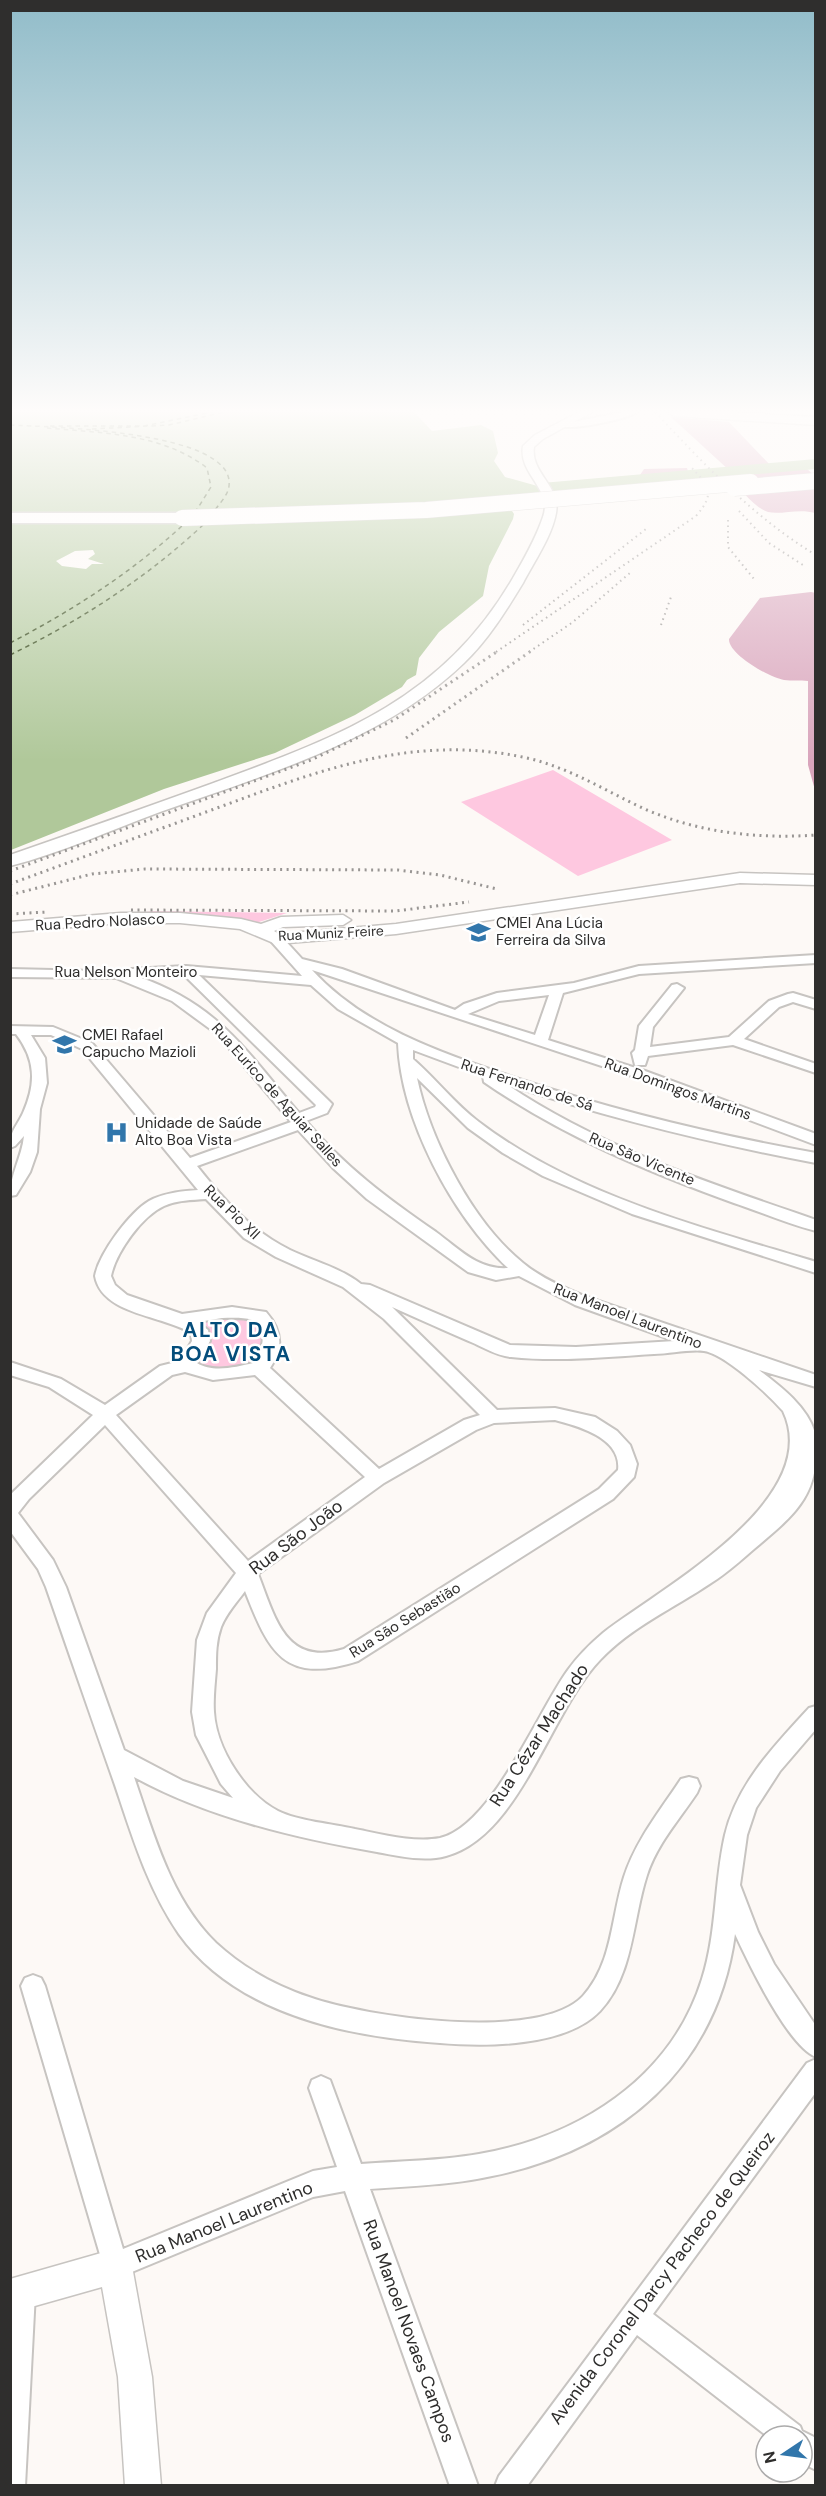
<svg xmlns="http://www.w3.org/2000/svg" width="826" height="2496" font-family="'DM Sans',sans-serif">
  <style>
    .green { fill: #fec8e0 }
    .forest { fill: #d9a5bc }
    .water { fill: #b0c89a; fill-rule: evenodd }
    .lines { fill: none; stroke-linecap: round; stroke-linejoin: round }
    .river { fill: #b0c89a; fill-rule: evenodd }
    .ferry { stroke: #273d0a; stroke-width: 1.5; stroke-dasharray: 4.5 4; stroke-linecap: butt }
    .minor-casing { stroke: #c7c4c1; stroke-width: 4 }
    .tertiary-casing { stroke: #c7c4c1; stroke-width: 3 }
    .secondary-casing { stroke: #c7c4c1; stroke-width: 3 }
    .primary-casing { stroke: #c7c4c1; stroke-width: 3 }
    .minor { fill: #fff; fill-rule: evenodd }
    .tertiary { fill: #fff; fill-rule: evenodd }
    .secondary { fill: #fff; fill-rule: evenodd }
    .primary { fill: #fff; fill-rule: evenodd }
    .rail-far1 { stroke: #999694; stroke-width: 2; stroke-dasharray: 1.5 4; stroke-linecap: butt }
    .rail { stroke: #999694; stroke-width: 3; stroke-dasharray: 2 4.5; stroke-linecap: butt }
    .primary-bridge-casing { stroke: #c7c4c1; stroke-width: 17; stroke-linecap: butt }
    .primary-bridge { stroke: #fff; stroke-width: 16 }
    .labels { text-anchor: middle; stroke-width: 5; stroke-linejoin: round; paint-order: stroke }
    .far-street-label { font-size: 14px; fill: #2f2e2d; stroke: #fff }
    .street-label { font-size: 15px; fill: #2f2e2d; stroke: #fff }
    .poi-label { font-size: 15px; fill: #2f2e2d; stroke: #fff; text-anchor: start }
    .near-street-label { font-size: 18px; fill: #2f2e2d; stroke: #fff }
    .district-label { font-size: 21px; font-weight: bold; letter-spacing: 1.5px; fill: #044d7b; stroke: #fff }
  </style>
  <rect width="100%" height="100%" fill="#fdf9f6"/>
  <!-- green -->
  <path class="green" d="M553,770L672,840L578,876L461,802Z
    M145,911L287,913L256,923Z
    M225,1317L246,1318L261,1328C270,1368 216,1381 196,1361L210,1338L208,1331L200,1322Z"/>
  <!-- forest -->
  <path class="forest" d="M671,417L729,422L772,467L730,471Z
    M687,468L692,485L561,497L548,483L640,475L644,469Z
    M807,469L815,476V513C799,508 781,515 768,512C753,507 739,487 729,476Z
    M811,592L816,593L815,790L808,765V681C800,680 792,681 784,680C770,678 728,654 729,639L760,598Z"/>
  <!-- water -->
  <path class="water" d="M11,412H414L432,431L481,425L493,431L498,453L494,461L505,477L541,487L546,493L508,505L514,514L513,519L489,566L483,596L439,632L419,658L416,675L407,680L402,687L355,715L275,753L164,789L11,850ZM93,550L95,554L88,559L104,564H92L86,569L62,566L56,561L75,551Z"/>
  <g class="lines">
    <!-- river -->
    <path class="river" d="M816,459V469L542,493L534,488L542,483Z"/>
    <!-- ferry -->
    <path class="ferry" d="M10,425C46,427 236,430 229,486C228,495 220,503 215,510
      M50,426H144L212,412
      M47,428C101,433 162,433 207,468L211,487L196,511
      M92,429L169,425L224,412
      M10,643C73,610 131,573 183,525
      M10,655C81,620 145,579 203,525"/>
    <defs>
      <path id="minor" d="M624,412H638C626,419 569,432 557,425Z
        M276,935L281,936L302,959L342,969L455,1010L464,1004L497,993L574,983L639,966L816,955V963L639,974L563,993L548,1040L645,1071L816,1134V1145L635,1077L312,970C366,1029 445,1054 519,1079C616,1111 715,1135 816,1153V1163C711,1143 608,1118 506,1084C601,1148 709,1183 816,1220V1231C788,1224 761,1212 734,1203C645,1171 561,1135 484,1082L483,1076L413,1050V1059C436,1079 455,1104 479,1122C576,1196 701,1227 816,1262V1273L632,1214L543,1176L503,1153L468,1128L417,1078C430,1140 473,1223 523,1263C541,1278 564,1288 587,1297L816,1375V1387L759,1370C780,1386 807,1406 815,1433C817,1439 816,1446 816,1453C816,1500 788,1520 754,1549C740,1561 727,1573 711,1583C674,1608 631,1627 600,1660C550,1712 520,1836 446,1856C424,1862 398,1856 377,1852C295,1838 207,1817 134,1777C154,1835 171,1899 216,1943C242,1967 276,1986 309,1997C365,2017 539,2043 583,1996C613,1963 611,1917 624,1877C636,1840 660,1811 681,1779L689,1777L697,1779L700,1786L697,1793C679,1820 657,1844 647,1875C632,1921 634,1974 600,2011C566,2047 485,2047 440,2043C348,2037 236,2014 179,1934C148,1889 132,1836 115,1785C92,1720 69,1653 46,1587L38,1569L10,1531V1495L93,1415L49,1387L10,1375V1362L61,1379L105,1405L160,1366L180,1361L192,1341L191,1333C163,1315 102,1315 95,1276C99,1254 129,1213 149,1201C163,1193 182,1191 198,1190L82,1049L51,1035H31L45,1058L47,1083L40,1109L37,1152L30,1172L16,1195L10,1196C10,1174 22,1157 24,1136L15,1146L10,1148C10,1130 16,1128 23,1113C36,1084 36,1060 16,1034H10V1026L53,1027L92,1043L190,1158L291,1122L217,1034L172,1001L116,978L10,977V969L96,971L186,966L302,976L269,939ZM183,974L316,1105L315,1107L299,1113C247,1052 219,1005 139,977ZM199,975L311,985L338,1009L398,1043C401,1120 452,1215 508,1268C478,1270 459,1249 436,1232C388,1199 344,1166 306,1121L327,1113L332,1104L329,1101ZM549,995L535,1035L468,1014L499,1001ZM298,1130L333,1168L367,1199L468,1272L496,1280L519,1276L575,1305L675,1341L576,1347L510,1345L370,1285L361,1284C341,1268 313,1261 290,1250C251,1231 223,1199 197,1166ZM206,1199L244,1238L276,1257L343,1287L384,1319L480,1415L464,1420L379,1469L270,1368C284,1348 282,1330 266,1312L232,1307L182,1314L127,1295L115,1285L111,1276C116,1252 142,1216 164,1206C177,1200 192,1200 206,1199ZM392,1307C418,1319 444,1330 471,1342C483,1347 497,1356 511,1357C558,1362 607,1357 654,1354C669,1354 689,1349 704,1351C725,1354 768,1394 783,1411C826,1501 656,1591 603,1633C590,1644 578,1656 568,1670C538,1711 492,1826 440,1838C414,1843 380,1834 355,1829C333,1824 298,1821 278,1811C245,1794 216,1748 214,1712C213,1698 215,1683 216,1669C216,1654 216,1641 221,1627C226,1614 237,1602 245,1591C269,1652 284,1685 358,1661L613,1499L634,1477L637,1464L630,1445L617,1431L595,1417L555,1408L497,1410ZM222,1318C231,1318 243,1317 252,1320C269,1326 263,1354 253,1363C236,1367 213,1373 197,1363L210,1341L208,1330L198,1322ZM185,1372L213,1380L255,1375L365,1477L248,1561L116,1415L172,1375ZM555,1420C578,1426 622,1438 618,1470L599,1489L344,1649C285,1667 275,1617 258,1574L384,1483L476,1430L494,1423ZM105,1425L236,1573L207,1613L197,1640L192,1712L196,1735L221,1784L233,1798L183,1781L124,1750L66,1587L53,1560L18,1513L29,1499Z
        M677,984L684,988L653,1027L650,1047L729,1037L769,1001L788,994L793,993L816,1000V1009L793,1002L779,1007L744,1039L816,1064V1073L733,1045L648,1056L645,1065H635L632,1053L635,1050L639,1026L672,985Z
        M816,1706V1729L780,1771L756,1808L747,1835L740,1885L758,1932L774,1964L816,2026V2057C788,2046 748,1962 735,1934C717,2068 620,2150 492,2176C452,2185 411,2186 370,2189L478,2486H450L345,2191L313,2197L115,2279L106,2275L21,1986L25,1978L33,1975L41,1978L45,1986L123,2249L313,2171L337,2167L309,2088L312,2080L321,2076L330,2080L361,2164C400,2161 440,2161 479,2154C578,2137 671,2079 702,1979C717,1932 714,1883 725,1835C737,1784 774,1746 809,1708Z
        M816,2059V2092L653,2314L800,2426L802,2431L816,2438V2470L802,2463V2436H767L637,2335L527,2486H495L499,2476L807,2063Z
        M22,2280L31,2284L35,2293L25,2486H10V2289L13,2284Z"/>
      <path id="tertiary" d="M579,412H592L543,439L534,447C530,473 561,486 556,513C552,536 534,562 523,583C506,611 488,640 464,663C382,742 264,775 160,812C111,830 61,853 10,866V855C76,832 142,809 208,785C335,738 441,702 513,578C524,559 536,538 543,517C553,489 518,474 523,446L535,435Z
        M740,873L816,875V885L740,883L396,934L276,944L240,929L180,923H121L10,932V922L121,913H180L241,919L261,924L281,917L343,915L351,920L343,925L283,927L274,931L279,934L396,924Z
        M115,2249L127,2254L132,2266L152,2377L161,2486H125L118,2377L102,2287L10,2313V2279Z"/>
      <path id="secondary" d="M668,412H729L816,417V425L674,416Z"/>
      <path id="primary" d="M10,513H182L190,518L182,523H10Z"/>
    </defs>
    <!-- minor casing -->
    <use href="#minor" class="minor-casing"/>
    <!-- tertiary casing -->
    <use href="#tertiary" class="tertiary-casing"/>
    <!-- secondary casing -->
    <use href="#secondary" class="secondary-casing"/>
    <!-- primary casing -->
    <use href="#primary" class="primary-casing"/>
    <!-- minor -->
    <use href="#minor" class="minor"/>
    <!-- tertiary -->
    <use href="#tertiary" class="tertiary"/>
    <!-- secondary -->
    <use href="#secondary" class="secondary"/>
    <!-- primary -->
    <use href="#primary" class="primary"/>
    <!-- rail-far1 -->
    <path class="rail-far1" d="M655,412C705,465 753,517 816,555
      M739,511L769,543L803,565
      M728,520V547L754,579
      M523,625L646,529
      M661,625L671,597
      M496,652L696,516C716,493 709,486 690,466
      M529,652L573,622L631,572"/>
    <!-- rail -->
    <path class="rail" d="M406,738L531,651
      M10,871L311,760L394,720L498,651
      M10,884C75,860 141,836 206,812C313,773 410,732 527,758C571,768 607,792 647,810C701,833 758,839 816,835
      M10,895L92,874L145,869L398,870L440,875L497,889
      M131,910L395,911L469,902
      M10,914L47,912"/>
    <defs>
      <path id="primary-bridge" d="M734,488L816,481
        M182,518L426,510L751,482"/>
    </defs>
    <!-- primary-bridge casing -->
    <use href="#primary-bridge" class="primary-bridge-casing"/>
    <!-- primary-bridge -->
    <use href="#primary-bridge" class="primary-bridge"/>
  </g>
  <!-- sky -->
  <linearGradient id="sky" x2="0" y2="1"><stop stop-color="#91bcc9"/><stop offset="0.54" stop-color="#fefcfb"/><stop offset="1" stop-color="#fefcfb" stop-opacity="0"/></linearGradient>
  <rect width="826" height="761" fill="url(#sky)"/>
  <!-- icons -->
  <defs>
    <symbol id="school-bare" viewBox="-9 -9 18 18"><path d="M0-5L7-2L0 1L-7-2ZM-4 1L0 2.5L4 1V4Q0 6-4 4Z" fill="#3176ab" stroke="#fff" stroke-width="2.5" paint-order="stroke"/></symbol>
    <symbol id="hospital-bare" viewBox="-9 -9 18 18"><path d="M-5-5h3v3.5h4V-5h3V5h-3V1.5h-4V5h-3Z" fill="#3176ab" stroke="#fff" stroke-width="2.5" paint-order="stroke"/></symbol>
  </defs>
  <g fill-rule="evenodd">
    <use href="#school-bare" x="462" y="916" width="33" height="33"/>
    <use href="#school-bare" x="48" y="1028" width="33" height="33"/>
    <use href="#hospital-bare" x="100" y="1116" width="33" height="33"/>
  </g>
  <g class="labels">
    <!-- far-street labels -->
    <g class="far-street-label">
      <text transform="translate(331 933) rotate(-3)" y="5">Rua Muniz Freire</text>
    </g>
    <!-- street labels -->
    <g class="street-label">
      <text transform="translate(100 922) rotate(-3)" y="5">Rua Pedro Nolasco</text>
      <text x="126" y="977">Rua Nelson Monteiro</text>
      <text transform="translate(527 1085) rotate(18)" y="5">Rua Fernando de Sá</text>
      <text transform="translate(678 1089) rotate(20)" y="5">Rua Domingos Martins</text>
      <text transform="translate(277 1095) rotate(48)" y="5">Rua Eurico de Aguiar Salles</text>
      <text transform="translate(642 1159) rotate(23)" y="5">Rua São Vicente</text>
      <text transform="translate(232 1212) rotate(44)" y="5">Rua Pio XII</text>
      <text transform="translate(628 1316) rotate(21)" y="5">Rua Manoel Laurentino</text>
      <text transform="translate(405 1620) rotate(-32)" y="5">Rua São Sebastião</text>
    </g>
    <!-- poi labels -->
    <g class="poi-label">
      <text x="496" y="928">CMEI Ana Lúcia<tspan x="496" dy="17">Ferreira da Silva</tspan></text>
      <text x="82" y="1040">CMEI Rafael<tspan x="82" dy="17">Capucho Mazioli</tspan></text>
      <text x="135" y="1128">Unidade de Saúde<tspan x="135" dy="17">Alto Boa Vista</tspan></text>
    </g>
    <!-- near-street labels -->
    <g class="near-street-label">
      <text transform="translate(296 1537) rotate(-37)" y="6">Rua São João</text>
      <text transform="translate(539 1735) rotate(-57)" y="6">Rua Cézar Machado</text>
      <text transform="translate(224 2222) rotate(-22)" y="6">Rua Manoel Laurentino</text>
      <text transform="translate(662 2278) rotate(-53)" y="6">Avenida Coronel Darcy Pacheco de Queiroz</text>
      <text transform="translate(409 2331) rotate(70)" y="6">Rua Manoel Novaes Campos</text>
    </g>
    <!-- district labels -->
    <g class="district-label">
      <text x="231" y="1337">ALTO DA<tspan x="231" dy="24">BOA VISTA</tspan></text>
    </g>
  </g>
  <!-- border -->
  <rect width="826" height="2496" fill="none" stroke="#2f2e2d" stroke-width="24"/>
  <!-- north arrow -->
  <g transform="translate(784 2454) rotate(257)"><circle r="28" fill="#ffffff" stroke="#acabab" stroke-width="1.5"/>
  <path d="M0-4.5L10 22L0 15L-10 22Z" fill="#3176ab"/>
  <text y="-9" font-size="16" font-weight="bold" text-anchor="middle" fill="#2f2e2d">N</text>
  </g>
</svg>
